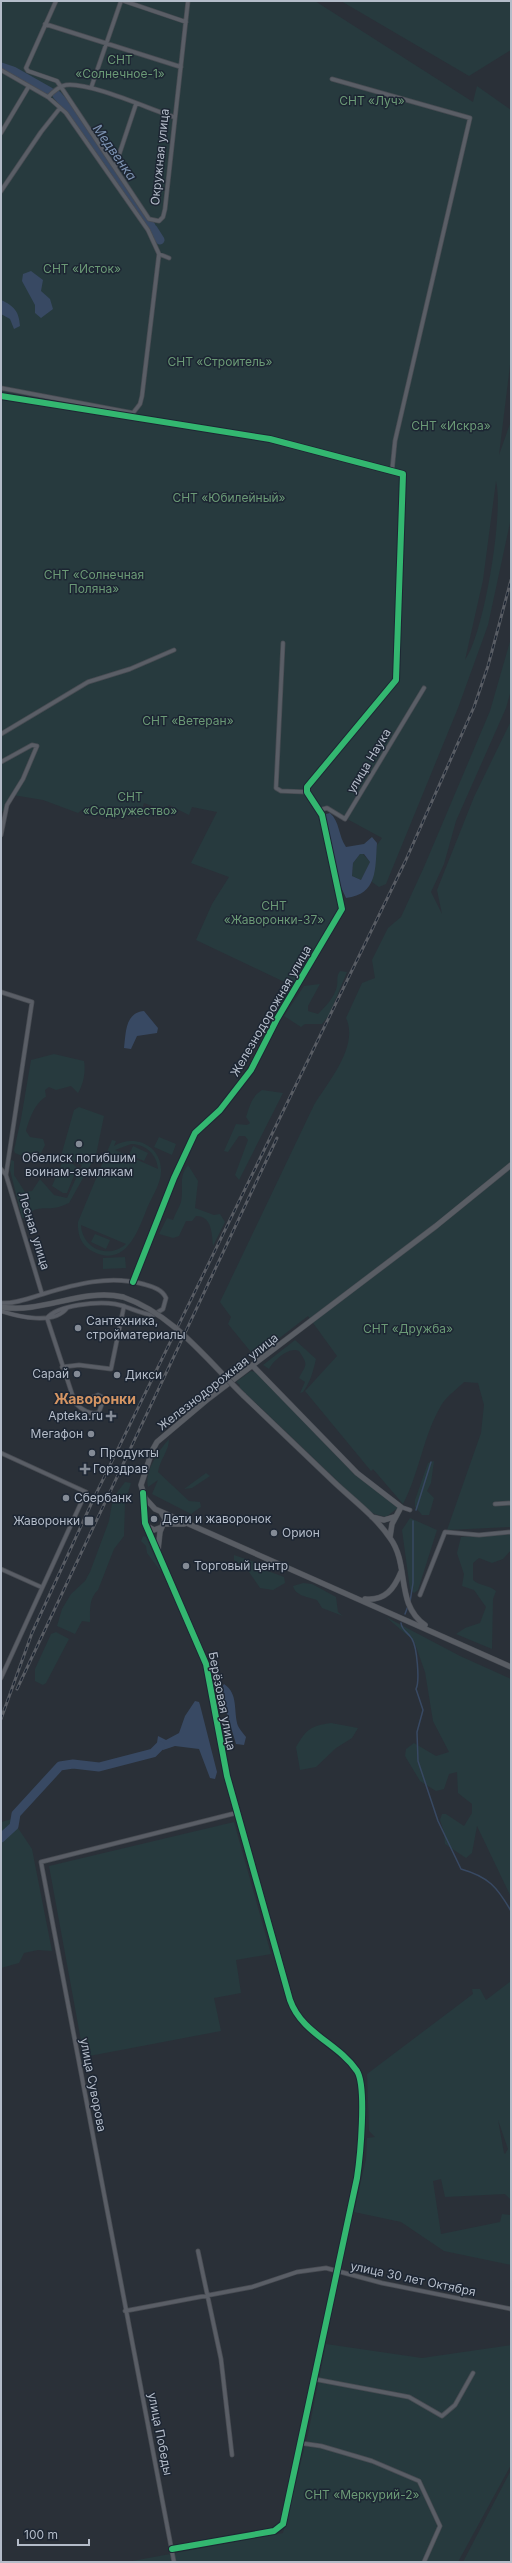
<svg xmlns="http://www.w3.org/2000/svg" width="512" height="2563" font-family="Inter,sans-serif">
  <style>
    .green { fill: #273a3e; fill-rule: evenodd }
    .water { fill: #384963; fill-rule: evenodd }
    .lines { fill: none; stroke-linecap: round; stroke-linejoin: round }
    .stream { stroke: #384963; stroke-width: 1.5 }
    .river { stroke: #384963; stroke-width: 9 }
    .street-casing { stroke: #484c53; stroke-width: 5 }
    .secondary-casing { stroke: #484c53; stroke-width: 6 }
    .street { stroke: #5a5e66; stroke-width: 3.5 }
    .secondary { stroke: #595d64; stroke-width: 5 }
    .rail-casing { stroke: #595d64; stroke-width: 3 }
    .rail { stroke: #1d2633; stroke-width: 1.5; stroke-dasharray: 4.5; stroke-linecap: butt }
    .secondary-bridge-casing { stroke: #484c53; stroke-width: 6; stroke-linecap: butt }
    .secondary-bridge { stroke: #595d64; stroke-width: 5 }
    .cycleway-casing { stroke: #1d2633; stroke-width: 8 }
    .cycleway { stroke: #33b770; stroke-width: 6 }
    .poi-dot { fill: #848b96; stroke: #1d2633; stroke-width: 1.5 }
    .labels { text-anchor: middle; stroke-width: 3; stroke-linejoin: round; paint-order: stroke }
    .park-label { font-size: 12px; fill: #6b9a76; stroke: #1d2633 }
    .street-label { font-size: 12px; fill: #b4bcc9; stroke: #1d2633 }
    .poi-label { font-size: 12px; fill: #b4bcc9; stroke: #1d2633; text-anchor: start }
    .water-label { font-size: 13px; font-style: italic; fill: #7c92b1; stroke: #1d2633 }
    .quarter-label { font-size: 14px; font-weight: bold; fill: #d59563; stroke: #1d2633 }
  </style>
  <rect width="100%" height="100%" fill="#2a3038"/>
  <!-- green -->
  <path class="green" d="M1,1H315L473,102L477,86L511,110V357L499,455L511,421V518L488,625L458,708L386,884L379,887L372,882L377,845L382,838L327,808L320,810L341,912L297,988L196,940L212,904L229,877L191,863L217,812L192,807L189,815L169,805L165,811L144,803L139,818L106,810L104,814L83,809L78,813L43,800L13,795L5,812L1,811ZM496,481C504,512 484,634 465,660L483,580Z
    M341,1H511V50L469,76Z
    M511,638V690L506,708L456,821L444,864L431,892L442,914L437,890L474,797L511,721V1527L447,1530L481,1433L484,1405L478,1383L464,1382C457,1389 447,1396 442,1404C423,1435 420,1472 403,1504L373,1469L371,1471L305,1391L337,1356L308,1316L255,1357L228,1324L231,1317L220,1302L314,1105C329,1081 359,1046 346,1018L362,983L375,978L372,960L388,928L401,917L424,867L490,711Z
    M360,854H363L370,862L361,880L352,876L353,863Z
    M340,971L347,972L329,1015L322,1024H305L301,1027L284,1016L304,986L320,984L308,1006V1011L318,1014C325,1007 335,997 337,986C338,980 336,977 340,971Z
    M54,1054L84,1061C86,1072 83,1085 78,1093L71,1086L56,1090L49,1087L45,1090L46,1097C35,1102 29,1120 26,1131L30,1137L43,1139L45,1145L41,1153L27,1158L15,1153L14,1150L21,1119L31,1060Z
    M262,1090L283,1093L239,1180L235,1175L248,1140L245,1136H239L228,1152L224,1151L236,1124L247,1125L250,1123L246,1117C250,1105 252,1096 262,1090Z
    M79,1107L104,1116L96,1155L69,1203C64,1205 58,1208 53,1208C41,1209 33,1206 27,1218H22L10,1170L11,1160L14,1161V1175L25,1192L32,1191L40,1179L54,1195L67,1198L82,1165L61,1156L74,1110Z
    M159,1137L176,1144L172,1155L154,1147Z
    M112,1140L116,1141L114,1146C133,1134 160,1144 161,1169C162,1181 153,1195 148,1206C139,1228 127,1268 94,1252C82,1247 77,1235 78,1222ZM131,1144C145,1144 157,1154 158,1169L115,1150ZM81,1225L126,1244C108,1260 82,1248 81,1225Z
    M133,1146L148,1153L144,1161L129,1155Z
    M62,1163L73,1164L77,1168L67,1193H63L52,1186Z
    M188,1165L198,1181L195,1208L214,1215L220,1214L225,1222L213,1246C212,1234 212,1216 196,1216L192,1221H186L179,1236L173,1238L159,1234L167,1218L173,1220C175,1214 179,1208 181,1202C184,1188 178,1177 188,1165Z
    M95,1234L110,1240L106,1249L91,1242Z
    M125,1257L126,1268L103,1269V1258Z
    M295,1340L316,1359C313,1371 311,1381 303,1392L300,1393L305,1382L299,1378C306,1364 309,1366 299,1351C289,1346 273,1361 269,1369L263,1365Z
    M251,1371L256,1372L356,1474L399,1507L386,1517L371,1513L239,1387L240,1385L236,1382Z
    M169,1439C169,1451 160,1459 158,1472L189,1501L200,1502L201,1507L191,1514L152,1494L158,1480L148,1487C144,1472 159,1450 169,1439Z
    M434,1461L431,1483L427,1491L434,1498L429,1515H422L415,1507V1500L428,1463Z
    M206,1473L210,1476L192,1488L184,1489Z
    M125,1482L131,1483L125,1502L124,1536L114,1549L98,1590C89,1598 90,1610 90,1622L82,1621L75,1634L57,1626L62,1609L71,1594L85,1581L90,1572L109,1521L113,1498Z
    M410,1518L437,1530L418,1590L414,1593L410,1589L402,1530Z
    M511,1534V1550L503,1559L492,1563L479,1558L473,1563V1580C480,1586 489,1585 496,1591L493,1599L492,1649L456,1634L465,1628L480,1623L486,1607L474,1590L462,1586L464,1574L457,1553L461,1537Z
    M143,1536L146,1537L162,1573L147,1553L146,1546L141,1541Z
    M234,1555L260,1564L268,1571L284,1577L285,1583L273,1590L260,1588L247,1569L234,1560Z
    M303,1583L312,1584L336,1597L338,1612L343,1616L322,1608L317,1600C309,1597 295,1596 293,1586Z
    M386,1617L460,1656L511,1679V1897L477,1826L472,1853L466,1858L445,1844L444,1832L440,1820L442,1814H446L464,1826L472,1813V1804L458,1793L457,1772L449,1774L444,1789L436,1791L420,1781L405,1756L406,1749L414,1743L436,1756L449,1752L433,1721L425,1672L414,1641Z
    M56,1632L69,1639L46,1683L43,1685L35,1681V1669L51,1634Z
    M331,1723L358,1728L352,1738L336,1748L316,1767L300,1770L296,1747C307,1729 310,1726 331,1723Z
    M12,1819L32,1849L52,1951L38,1950L24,1953L19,1963L1,1968V1822Z
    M234,1822L271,1954L236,1960L241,1993L214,1998L221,2031L84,2057L49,1866Z
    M511,1981V2200L505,2194L445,2197L441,2179L433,2181L441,2234L500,2222L502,2214L511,2215V2265L444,2251L401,2222L354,2212L366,2159L367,2138L375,2137L369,2131L367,2074L473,1994L472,1989H480L486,2000ZM498,2120L508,2149L505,2154L504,2153Z
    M326,2344L422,2358L511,2345V2465L458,2562H127L283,2533L308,2434Z
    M511,2470V2562H463Z"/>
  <!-- water -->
  <path class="water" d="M31,271L43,280L41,291L50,299L53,309L41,318L35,313V305L22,281L23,274Z
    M1,300C14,306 19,311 20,326L14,329L10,319L1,314Z
    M330,813C340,822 338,835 346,847L364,844L372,837L377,843C375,869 378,894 346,898L340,885L325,817L326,814ZM360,854H364L370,862L361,880L352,876L353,863Z
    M144,1011L158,1028L157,1033L137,1036L131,1049L124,1048C126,1032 125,1013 144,1011Z
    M224,1684C239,1694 233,1711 238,1726C240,1730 243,1733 246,1737L244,1745L236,1744L220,1691Z
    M195,1701L199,1702L200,1705L217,1772L215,1779L210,1778L199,1749L175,1746L163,1750L157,1743L158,1736L166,1740L179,1733L185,1716Z"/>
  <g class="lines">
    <!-- stream -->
    <path class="stream" d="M416,1510L431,1462
      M410,1602L413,1583V1521
      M405,1614L408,1606
      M401,1623C402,1631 408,1632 412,1639C417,1647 420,1681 416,1689L423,1710L417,1732L418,1761L438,1821L461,1869C489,1877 497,1887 511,1911"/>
    <!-- river -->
    <path class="river" d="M1,67L13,71L50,92
      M57,95L70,110L151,226
      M153,229L160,240
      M1,1838L14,1826L16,1814L60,1766L73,1764L99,1767L153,1753L160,1746"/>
    <defs>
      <path id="street" d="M56,1L26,68L28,71L57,81L149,219L159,221L163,217L165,209L188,1
        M124,1L186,22
        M45,24L181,67
        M1,70L48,97L66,113L148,230L159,254L142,396L140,404L133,413L1,388
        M332,79L470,118L395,441L392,471
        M91,88L121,1
        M48,97C53,92 59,86 66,85C90,82 149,109 174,117
        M1,133L29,86
        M115,167L136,104
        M1,191L41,132L60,108
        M159,254L169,258
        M1,396L270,439L403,474L396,680L307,787V792L322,815L342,909L277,1019L251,1070L220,1110L195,1133L174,1178L133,1282
        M283,643L276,788L281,791L307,792
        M1,734L88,682L130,669L174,650
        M1,762L32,745L37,746L23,779L7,805L1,835
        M320,810L327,808L345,819L424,688
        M1,992L32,1002L6,1175L42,1294
        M1,1169L6,1175
        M1,1303C15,1304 30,1298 43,1294C76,1284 109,1275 143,1284C153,1287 162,1289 166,1298L163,1309L153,1315C140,1314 128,1306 115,1304C98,1301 58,1305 47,1318
        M1,1311C19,1317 54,1325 67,1308
        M47,1318L75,1403C81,1409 91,1416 99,1412L104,1398L98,1395L76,1404
        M62,1367L79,1365L111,1369L124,1306
        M1,1453L86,1492L1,1678
        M495,1504L511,1503
        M401,1507L410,1510
        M1,1569L41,1587
        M420,1595L445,1532L479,1535L511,1532
        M198,2251L221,2359L232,2455
        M125,2311L252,2287L297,2272L326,2268L382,2283L511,2309
        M314,2379L409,2397L442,2416L455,2405L473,2373
        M300,2443L321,2446L372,2461L419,2481L440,2526L424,2562
        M174,2562L41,1862L236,1813"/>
      <path id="secondary" d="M511,1165L436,1226L208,1399L157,1442L152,1451L141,1485L145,1498L155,1509L511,1667
        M1,1307C42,1314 81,1288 123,1297
        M252,1365L357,1473L401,1507L392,1524L390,1537
        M244,1396C274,1425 304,1453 334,1482C353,1500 375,1516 390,1538C410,1565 395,1604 425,1625
        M143,1493L145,1523L206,1664L227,1776L290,2000C302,2034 338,2043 357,2071C367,2087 360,2158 357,2178L283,2524L274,2531L172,2549
        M372,1517L384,1520L394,1517
        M163,1524H184
        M147,1526L154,1530L162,1527
        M158,1550L160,1532L165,1519L161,1512
        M365,1599C385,1601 394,1589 401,1572"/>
    </defs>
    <!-- street casing -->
    <use href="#street" class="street-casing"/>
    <!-- secondary casing -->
    <use href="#secondary" class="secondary-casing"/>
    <!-- street -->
    <use href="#street" class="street"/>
    <!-- secondary -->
    <use href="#secondary" class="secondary"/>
    <defs>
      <path id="rail" d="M17,1689L277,1138
        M1,1719L32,1633L93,1500L405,862L474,707L488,666L511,580"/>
    </defs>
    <!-- rail casing -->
    <use href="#rail" class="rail-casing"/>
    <!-- rail -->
    <use href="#rail" class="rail"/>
    <defs>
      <path id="secondary-bridge" d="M123,1297C173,1314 207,1360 244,1396"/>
    </defs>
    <!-- secondary-bridge casing -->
    <use href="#secondary-bridge" class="secondary-bridge-casing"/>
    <!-- secondary-bridge -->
    <use href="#secondary-bridge" class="secondary-bridge"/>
    <defs>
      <path id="cycleway" d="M1,396L270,439L403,474L396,680L307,787V792L322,815L342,909L277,1019L251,1070L220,1110L195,1133L174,1178L133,1282
        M143,1493L145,1523L206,1664L227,1776L290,2000C302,2034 338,2043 357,2071C367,2087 360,2158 357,2178L283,2524L274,2531L172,2549"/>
    </defs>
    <!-- cycleway casing -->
    <use href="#cycleway" class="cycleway-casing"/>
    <!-- cycleway -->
    <use href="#cycleway" class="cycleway"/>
  </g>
  <!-- markers -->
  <g class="poi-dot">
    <circle cx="79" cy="1144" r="4"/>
    <circle cx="78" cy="1328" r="4"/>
    <circle cx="77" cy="1374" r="4"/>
    <circle cx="117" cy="1375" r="4"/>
    <path d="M109 1410h4v4h4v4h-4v4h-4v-4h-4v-4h4z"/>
    <circle cx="91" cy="1434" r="4"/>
    <circle cx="92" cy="1453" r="4"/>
    <path d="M83 1463h4v4h4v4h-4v4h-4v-4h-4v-4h4z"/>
    <circle cx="66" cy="1498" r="4"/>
    <circle cx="154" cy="1519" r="4"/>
    <rect x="84" y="1516" width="10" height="10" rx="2"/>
    <circle cx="274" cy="1533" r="4"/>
    <circle cx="186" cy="1566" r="4"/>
  </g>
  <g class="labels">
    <!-- park labels -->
    <g class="park-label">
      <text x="120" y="64">СНТ<tspan x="120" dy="14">«Солнечное-1»</tspan></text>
      <text x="372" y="105">СНТ «Луч»</text>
      <text x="82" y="273">СНТ «Исток»</text>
      <text x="220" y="366">СНТ «Строитель»</text>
      <text x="451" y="430">СНТ «Искра»</text>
      <text x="229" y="502">СНТ «Юбилейный»</text>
      <text x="94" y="579">СНТ «Солнечная<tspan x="94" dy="14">Поляна»</tspan></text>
      <text x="188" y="725">СНТ «Ветеран»</text>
      <text x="130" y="801">СНТ<tspan x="130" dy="14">«Содружество»</tspan></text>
      <text x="274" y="910">СНТ<tspan x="274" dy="14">«Жаворонки-37»</tspan></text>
      <text x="408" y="1333">СНТ «Дружба»</text>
      <text x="362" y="2499">СНТ «Меркурий-2»</text>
    </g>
    <!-- street labels -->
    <g class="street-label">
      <text transform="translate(160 157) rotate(-84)" y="4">Окружная улица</text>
      <text transform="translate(369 761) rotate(-59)" y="4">улица Наука</text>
      <text transform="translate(271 1011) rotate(-60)" y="4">Железнодорожная улица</text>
      <text transform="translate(34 1231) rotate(73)" y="4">Лесная улица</text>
      <text transform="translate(218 1382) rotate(-38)" y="4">Железнодорожная улица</text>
      <text transform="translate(222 1701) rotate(79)" y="4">Берёзовая улица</text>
      <text transform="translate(93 2085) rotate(79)" y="4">улица Суворова</text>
      <text transform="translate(413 2279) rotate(12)" y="4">улица 30 лет Октября</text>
      <text transform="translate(160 2434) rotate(79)" y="4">улица Победы</text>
    </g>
    <!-- poi labels -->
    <g class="poi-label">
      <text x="79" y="1162" text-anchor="middle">Обелиск погибшим<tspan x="79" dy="14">воинам-землякам</tspan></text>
      <text x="86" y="1325">Сантехника,<tspan x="86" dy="14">стройматериалы</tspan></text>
      <text x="69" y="1378" text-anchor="end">Сарай</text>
      <text x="125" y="1379">Дикси</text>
      <text x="103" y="1420" text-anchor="end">Apteka.ru</text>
      <text x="83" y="1438" text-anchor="end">Мегафон</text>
      <text x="100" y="1457">Продукты</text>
      <text x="93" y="1473">Горздрав</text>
      <text x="74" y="1502">Сбербанк</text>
      <text x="162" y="1523">Дети и жаворонок</text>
      <text x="80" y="1525" text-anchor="end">Жаворонки</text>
      <text x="282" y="1537">Орион</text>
      <text x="194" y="1570">Торговый центр</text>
    </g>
    <!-- water labels -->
    <g class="water-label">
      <text transform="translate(115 152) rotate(55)" y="5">Медвенка</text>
    </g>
    <!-- quarter labels -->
    <g class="quarter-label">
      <text x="95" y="1404">Жаворонки</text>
    </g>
  </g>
  <!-- border -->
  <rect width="512" height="2563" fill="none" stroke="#b4bcc9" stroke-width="4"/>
  <!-- scale -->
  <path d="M18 2539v6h71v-6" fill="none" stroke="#b4bcc9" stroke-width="2"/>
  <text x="24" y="2539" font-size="12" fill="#b4bcc9" stroke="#1d2633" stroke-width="3" paint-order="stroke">100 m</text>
</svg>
